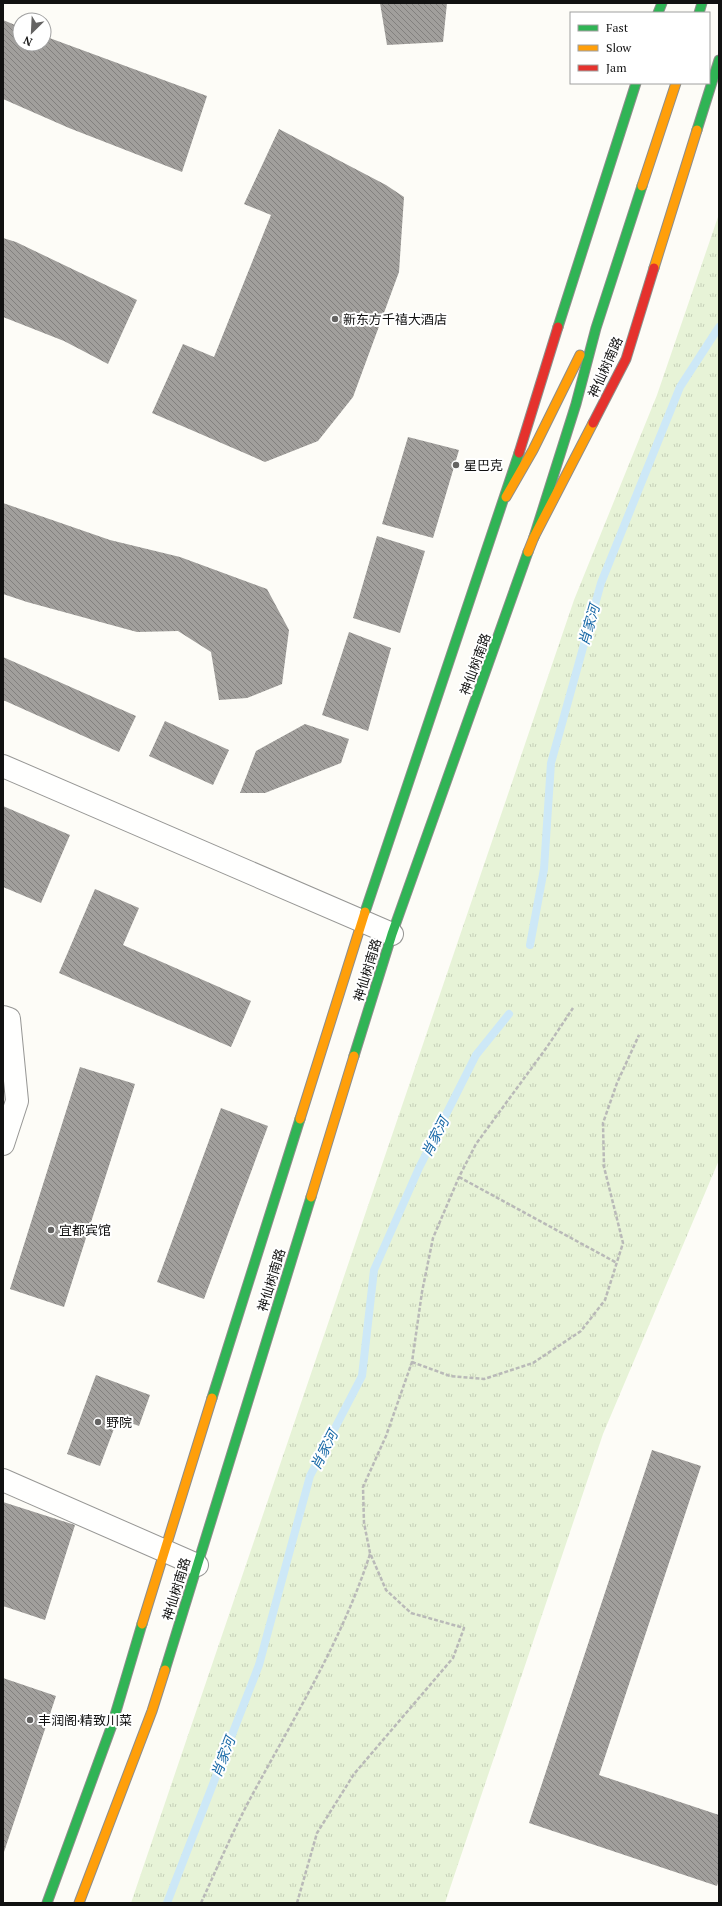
<svg xmlns="http://www.w3.org/2000/svg" width="722" height="1906" font-family="'PT Serif','Noto Sans SC',serif">
  <style>
    .park { fill: url(#park-tufts) }
    .lines { fill: none; stroke-linecap: round; stroke-linejoin: round }
    .stream { stroke: #cde8f7; stroke-width: 8 }
    .building { fill: url(#building-back-hatch) }
    .street-casing { stroke: #979795; stroke-width: 24 }
    .fast-casing { stroke: #8e8d8b; stroke-width: 11 }
    .slow-casing { stroke: #8e8d8b; stroke-width: 11 }
    .jam-casing { stroke: #8e8d8b; stroke-width: 11 }
    .path { stroke: #b9b9b8; stroke-width: 2.5; stroke-dasharray: 4 2; stroke-linecap: butt }
    .street { stroke: #fffffe; stroke-width: 22 }
    .fast { stroke: #30b455; stroke-width: 9 }
    .slow { stroke: #ff9f0a; stroke-width: 9 }
    .jam { stroke: #e5322d; stroke-width: 9 }
    .poi-dot { fill: #646362; stroke: #fff; stroke-width: 1.5 }
    .labels { text-anchor: middle; stroke-width: 4; stroke-linejoin: round; paint-order: stroke }
    .poi-label { font-size: 13px; fill: #111; stroke: #fff; text-anchor: start }
    .street-label { font-size: 13px; fill: #111; stroke: #fff }
    .water-label { font-size: 14px; font-style: italic; fill: #1768a6; stroke: #fff }
  </style>
  <defs>
    <pattern id="park-tufts" width="24" height="20" patternUnits="userSpaceOnUse"><rect width="24" height="20" fill="#e7f3d7"/><path d="M3 7l-1-3M5 7V3M7 7l1-3M15 17l-1-3M17 17v-4M19 17l1-3" fill="none" stroke="#c5cfb8"/></pattern>
    <pattern id="building-back-hatch" width="6" height="6" patternUnits="userSpaceOnUse"><rect width="6" height="6" fill="#a19f9c"/><path d="M-1 5l2 2M0 0l6 6M5-1l2 2" fill="none" stroke="#82807e"/></pattern>
  </defs>
  <rect width="100%" height="100%" fill="#fdfcf7"/>
  <!-- park -->
  <path class="park" d="M719,214V1160L603,1434L445,1903H131L574,600L657,395Z"/>
  <g class="lines">
    <!-- stream -->
    <path class="stream" d="M530,945L544,869L551,763L601,583L680,387L719,327
      M167,1903L259,1665L310,1476L362,1376L374,1270L419,1168L476,1055L509,1014"/>
  </g>
  <!-- building -->
  <path class="building" d="M380,3H447L443,42L387,45Z
    M3,20L20,27V44H44V36L207,96L182,172L69,128L3,99Z
    M279,129L386,185L404,197L399,272L353,397L318,441L265,462L152,413L183,344L214,357L271,215L244,204Z
    M3,238L16,242L137,300L108,364L64,341L3,317Z
    M408,437L459,450L433,538L382,524Z
    M3,503L110,540L180,557L267,589L289,630L282,684L247,698L219,700L211,652L178,631L137,632L27,602L3,594Z
    M377,536L425,551L400,633L353,618Z
    M349,632L391,648L368,731L322,715Z
    M3,657L136,716L119,752L3,700Z
    M165,721L229,750L213,785L149,756Z
    M305,724L349,739L341,763L265,793H240L256,751Z
    M3,806L70,835L41,903L3,887Z
    M95,889L139,908L123,945L251,1001L231,1047L59,973Z
    M80,1067L135,1084L64,1307L10,1289Z
    M221,1108L268,1126L204,1299L157,1282Z
    M96,1375L150,1395L139,1426L118,1418L100,1466L67,1454Z
    M652,1450L701,1466L599,1775L719,1815V1880L717,1886L529,1823Z
    M3,1502L75,1525L45,1620L3,1606Z
    M3,1678L56,1696L3,1855Z"/>
  <g class="lines">
    <defs>
      <path id="street" d="M3,766L392,934
        M3,1017L9,1019L17,1101L3,1144
        M3,1480L197,1565"/>
      <path id="fast" d="M658,13L662,3
        M699,13L702,3
        M697,130L719,60
        M558,327L636,83
        M534,537L576,404L596,328L642,186
        M365,912L519,453
        M354,1056L392,934L528,552
        M212,1398L300,1119
        M165,1670L311,1197
        M47,1903L112,1725L142,1624"/>
      <path id="slow" d="M642,186L676,83
        M654,268L697,130
        M506,497L533,450L580,355
        M528,552L534,537L593,423
        M300,1119L365,912
        M311,1197L354,1056
        M142,1624L212,1398
        M79,1903L152,1711L165,1670"/>
      <path id="jam" d="M593,423L626,359L654,268
        M519,453L558,327"/>
    </defs>
    <!-- street casing -->
    <use href="#street" class="street-casing"/>
    <!-- fast casing -->
    <use href="#fast" class="fast-casing"/>
    <!-- slow casing -->
    <use href="#slow" class="slow-casing"/>
    <!-- jam casing -->
    <use href="#jam" class="jam-casing"/>
    <!-- path -->
    <path class="path" d="M459,1177L617,1263
      M412,1362L450,1376L484,1379L533,1363L581,1331L605,1300L623,1243L604,1167L603,1123L617,1083L639,1035
      M201,1903C217,1868 232,1833 250,1799C293,1719 342,1641 370,1554
      M297,1903L317,1833L354,1774L453,1658L464,1628L411,1613L386,1590L370,1553L364,1523L363,1487L386,1436L412,1362L422,1292L433,1238L459,1177L476,1144L547,1047L573,1008"/>
    <!-- street -->
    <use href="#street" class="street"/>
    <!-- fast -->
    <use href="#fast" class="fast"/>
    <!-- slow -->
    <use href="#slow" class="slow"/>
    <!-- jam -->
    <use href="#jam" class="jam"/>
  </g>
  <!-- markers -->
  <g class="poi-dot">
    <circle cx="335" cy="319" r="4"/>
    <circle cx="456" cy="465" r="4"/>
    <circle cx="51" cy="1230" r="4"/>
    <circle cx="98" cy="1422" r="4"/>
    <circle cx="30" cy="1720" r="4"/>
  </g>
  <g class="labels">
    <!-- poi labels -->
    <g class="poi-label">
      <text x="343" y="324">新东方千禧大酒店</text>
      <text x="464" y="470">星巴克</text>
      <text x="59" y="1235">宜都宾馆</text>
      <text x="106" y="1427">野院</text>
      <text x="38" y="1725">丰润阁·精致川菜</text>
    </g>
    <!-- street labels -->
    <g class="street-label">
      <text transform="translate(605 367) rotate(-66)" y="5">神仙树南路</text>
      <text transform="translate(475 664) rotate(-70)" y="5">神仙树南路</text>
      <text transform="translate(367 970) rotate(-73)" y="5">神仙树南路</text>
      <text transform="translate(271 1280) rotate(-73)" y="5">神仙树南路</text>
      <text transform="translate(176 1589) rotate(-73)" y="5">神仙树南路</text>
    </g>
    <!-- water labels -->
    <g class="water-label">
      <text transform="translate(589 625) rotate(-74)" y="5">肖家河</text>
      <text transform="translate(435 1137) rotate(-63)" y="5">肖家河</text>
      <text transform="translate(324 1450) rotate(-63)" y="5">肖家河</text>
      <text transform="translate(223 1757) rotate(-69)" y="5">肖家河</text>
    </g>
  </g>
  <!-- border -->
  <rect width="722" height="1906" fill="none" stroke="#111111" stroke-width="8"/>
  <!-- legend -->
  <rect x="570" y="12" width="140" height="72" fill="#ffffff" stroke="#a0a0a0"/>
  <rect x="578" y="25" width="20" height="6" fill="#30b455" stroke="#a0a0a0"/>
  <text x="606" y="32" font-size="12" fill="#111111">Fast</text>
  <rect x="578" y="45" width="20" height="6" fill="#ff9f0a" stroke="#a0a0a0"/>
  <text x="606" y="52" font-size="12" fill="#111111">Slow</text>
  <rect x="578" y="65" width="20" height="6" fill="#e5322d" stroke="#a0a0a0"/>
  <text x="606" y="72" font-size="12" fill="#111111">Jam</text>
  <!-- north arrow -->
  <g transform="translate(32 32) rotate(204)"><circle r="19" fill="#ffffff" stroke="#a0a0a0"/>
  <path d="M0-3L7 15L0 10L-7 15Z" fill="#646362"/>
  <text y="-6" font-size="11" font-weight="bold" text-anchor="middle" fill="#111111">N</text>
  </g>
</svg>
